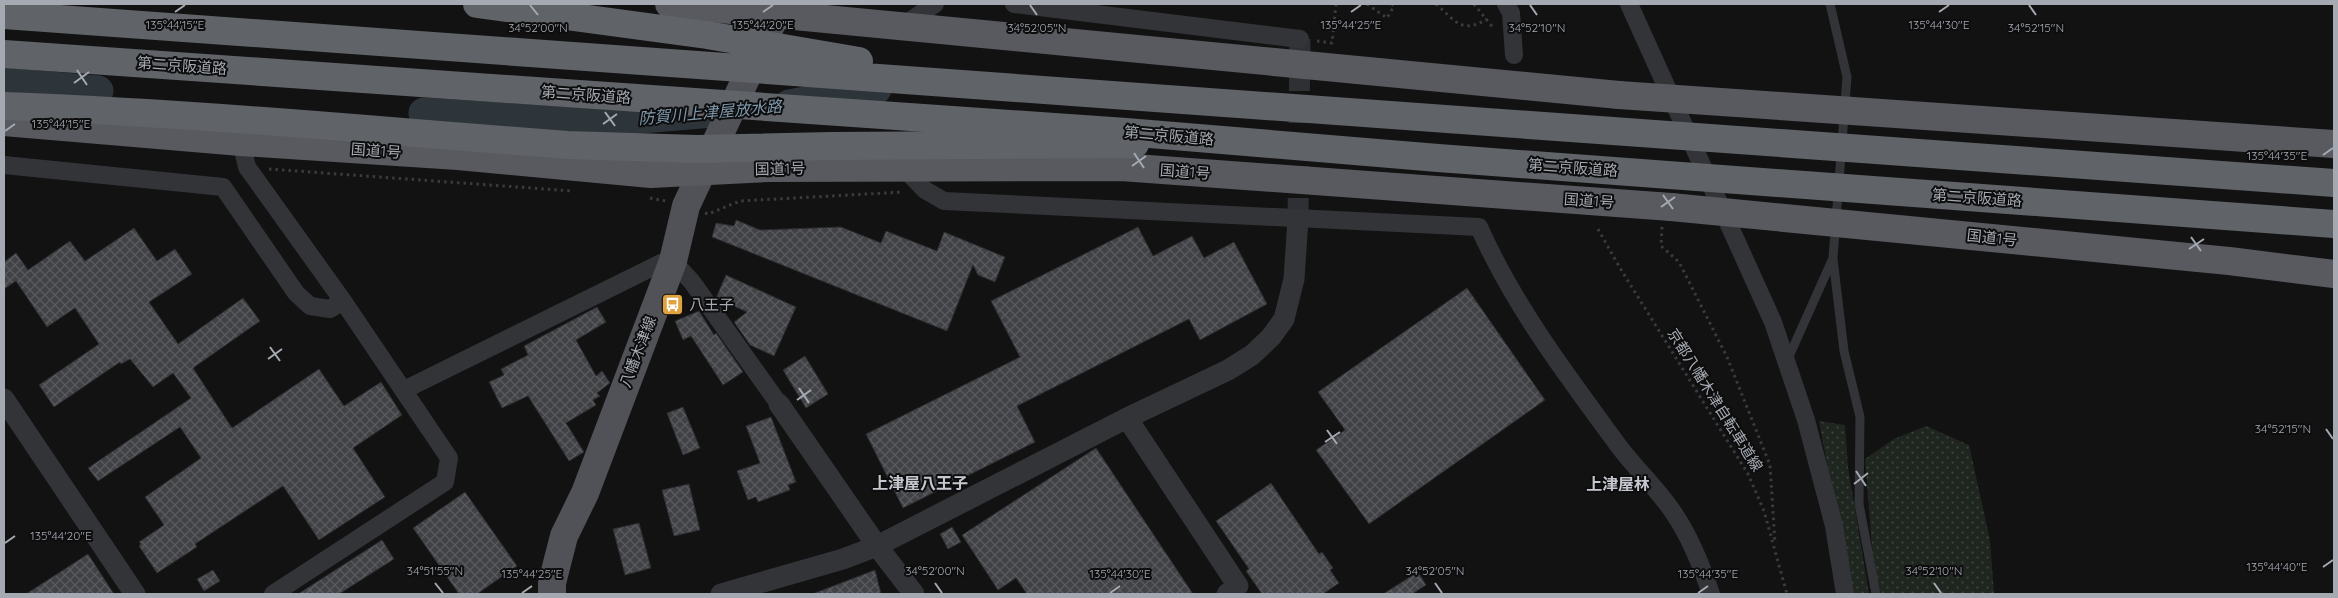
<svg xmlns="http://www.w3.org/2000/svg" width="2338" height="598" font-family="Quicksand,'Noto Sans JP',sans-serif">
  <style>
    .grass { fill: url(#grass-dots) }
    .lines { fill: none; stroke-linecap: round; stroke-linejoin: round }
    .river { stroke: #2d353b; stroke-width: 31 }
    .building { fill: url(#building-cross-hatch); stroke: #2c2c2f }
    .tertiary-tunnel { stroke: #2f3033; stroke-width: 21; stroke-dasharray: 21 11; stroke-linecap: butt }
    .path { stroke: #3a3b3f; stroke-width: 3; stroke-dasharray: 2.5 4; stroke-linecap: butt }
    .service { stroke: #333438; stroke-width: 9 }
    .minor { stroke: #333438; stroke-width: 18 }
    .tertiary { stroke: #333438; stroke-width: 21 }
    .primary { stroke: #505257; stroke-width: 28 }
    .trunk { stroke: #585a60; stroke-width: 28 }
    .motorway { stroke: #606368; stroke-width: 28 }
    .trunk-bridge { stroke: #585a60; stroke-width: 28 }
    .motorway-bridge { stroke: #606368; stroke-width: 28 }
    .ticks { fill: none; stroke: #a5aab2; stroke-width: 2 }
    .labels { text-anchor: middle; stroke-width: 4; stroke-linejoin: round; paint-order: stroke }
    .street-label { font-size: 15px; fill: #a5aab2; stroke: #0d0d0e }
    .poi-label { font-size: 15px; fill: #a5aab2; stroke: #0d0d0e; text-anchor: start }
    .water-label { font-size: 16px; font-style: italic; fill: #7f98ab; stroke: #0d0d0e }
    .neighbourhood-label { font-size: 16px; font-weight: bold; fill: #c5c8cf; stroke: #0d0d0e }
    .ticks-label { font-size: 12px; text-anchor: middle; fill: #a5aab2; stroke: #0d0d0e; stroke-width: 4; stroke-linejoin: round; paint-order: stroke }
  </style>
  <defs>
    <pattern id="grass-dots" width="8" height="8" patternUnits="userSpaceOnUse" patternTransform="scale(1.25)"><rect width="8" height="8" fill="#1f261f"/><path d="M2 2h.1M6 6h.1" fill="none" stroke="#3d433d" stroke-width="1.8" stroke-linecap="round"/></pattern>
    <pattern id="building-cross-hatch" width="8" height="8" patternUnits="userSpaceOnUse" patternTransform="scale(1.25)"><rect width="8" height="8" fill="#414246"/><path d="M0 0l8 8M0 8l8-8" fill="none" stroke="#595b5e"/></pattern>
  </defs>
  <rect width="100%" height="100%" fill="#121213"/>
  <!-- grass -->
  <path class="grass" d="M1819,421L1845,425L1848,467L1869,594H1851Z
    M1926,426L1969,445L1990,540L1994,594H1881L1873,560L1865,459L1894,439Z"/>
  <g class="lines">
    <!-- river -->
    <path class="river" d="M4,83L98,91
      M789,105L876,89
      M424,113L583,123L724,111"/>
  </g>
  <!-- building -->
  <path class="building" d="M736,220L760,230L841,227L881,243L886,231L937,251L944,232L1005,257L995,282L978,275L973,265L947,331L712,237L716,223L734,226Z
    M1138,227L1153,256L1192,236L1204,258L1234,242L1267,304L1200,340L1189,319L1017,406L1035,442L903,508L866,434L1020,357L991,301Z
    M134,228L157,261L175,249L192,274L149,302L178,344L243,298L260,321L193,368L232,428L319,369L344,406L381,382L402,415L353,448L385,497L319,540L283,486L195,544L197,547L157,573L139,546L141,544L139,542L164,525L145,497L201,458L180,427L98,481L88,468L191,398L173,373L153,387L130,359L121,364L120,362L54,407L39,385L99,344L75,308L47,327L16,281L4,289V262L16,253L28,270L70,241L85,261Z
    M726,275L796,307L774,356L750,345L734,322L747,312L716,298Z
    M1467,288L1545,400L1369,524L1316,450L1345,430L1318,392Z
    M597,307L606,322L576,340L596,376L602,371L610,383L597,393L600,396L593,400L596,405L566,423L584,452L569,461L528,396L502,408L489,382L504,375L501,369L528,355L524,346Z
    M699,311L714,335L716,333L743,372L723,385L691,336L683,340L675,321Z
    M805,356L828,394L806,408L783,370Z
    M683,407L700,448L683,455L667,413Z
    M771,417L796,482L788,485L790,490L758,502L756,497L748,500L737,471L760,463L746,426Z
    M1096,448L1193,594H1027L1016,578L998,590L962,535Z
    M1271,483L1319,554L1322,552L1333,568L1330,570L1339,583L1323,594H1262L1246,571L1249,569L1216,521Z
    M689,484L700,530L674,536L662,490Z
    M465,492L517,566L477,594H459L413,528Z
    M639,523L651,568L625,575L613,529Z
    M952,527L961,542L948,549L940,534Z
    M382,540L394,559L339,594H298Z
    M88,554L114,594H26Z
    M213,570L220,581L204,591L197,579Z
    M875,570L881,594H816L815,593Z
    M1418,572L1426,585L1412,594H1383Z"/>
  <g class="lines">
    <!-- tertiary-tunnel -->
    <path class="tertiary-tunnel" d="M1298,219L1300,39"/>
    <!-- path -->
    <path class="path" d="M1367,4L1387,18L1394,6L1392,4
      M1436,4C1455,20 1461,35 1487,19
      M1474,4L1494,29
      M1317,41L1332,43L1336,4
      M269,169L572,191
      M650,198L666,201
      M705,213L708,214L740,201L903,192
      M1662,227L1661,246L1679,262L1727,357L1770,465L1775,543
      M1598,229L1620,268L1748,474L1764,511L1787,594"/>
    <!-- service -->
    <path class="service" d="M1833,259L1844,351L1860,417L1859,504L1876,594
      M1787,361L1833,258L1847,77L1830,4"/>
    <!-- minor -->
    <path class="minor" d="M1014,4L1300,39
      M1506,4L1511,13L1514,55
      M1629,4L1773,322L1806,420L1834,526L1845,594
      M901,27L935,4
      M241,142L247,167L343,301L449,458L445,482L273,594
      M4,165L223,187L296,293L310,306L330,309L343,301
      M904,168L925,190L944,201L1479,227C1513,304 1565,373 1615,441C1633,467 1658,488 1675,515C1691,539 1702,567 1711,594
      M404,390L661,263L673,261L692,282L779,404"/>
    <!-- tertiary -->
    <path class="tertiary" d="M4,399L135,594
      M779,404L877,546L914,594
      M1127,418L1238,586L1227,594
      M721,594L843,559L877,546L1127,418L1228,370L1252,355L1271,337L1284,319L1294,279L1298,219"/>
    <!-- primary -->
    <path class="primary" d="M552,594V583L564,536L585,493L673,261L686,206L781,4"/>
    <!-- trunk -->
    <path class="trunk" d="M669,4L1619,95
      M4,122L241,142L458,156L651,174L769,168L1121,167L1671,207"/>
    <!-- motorway -->
    <path class="motorway" d="M4,106C145,111 286,122 427,134
      M832,146L1135,144"/>
    <!-- trunk-bridge -->
    <path class="trunk-bridge" d="M1619,95L2334,144
      M1671,207L2229,261L2334,274"/>
    <!-- motorway-bridge -->
    <path class="motorway-bridge" d="M477,4L707,35L859,61
      M4,15L2334,183
      M4,54L1126,132L1438,158L2334,224
      M427,134L567,145L697,149L832,146"/>
  </g>
  <!-- ticks -->
  <path class="ticks" d="M530,5L538,15M1030,5L1037,15M1530,5L1537,15M2029,5L2036,15M175,12L185,5M763,12L773,5M1351,12L1361,5M1939,12L1949,5M77,70L87,85M74,83L89,72M605,112L615,126M603,124L617,114M5,131L15,124M1134,153L1144,168M2323,155L2333,148M1132,166L1146,156M1663,195L1673,209M1661,207L1675,197M2191,237L2201,251M2189,249L2204,239M270,347L280,361M268,359L282,349M799,388L809,403M797,400L811,390M2326,429L2333,439M1327,430L1337,444M1325,442L1340,432M1856,471L1866,486M1854,484L1868,473M5,543L15,536M2323,567L2333,560M435,583L443,593M935,583L942,593M1435,583L1442,593M1934,583L1941,593M522,593L532,586M1110,593L1120,586M1698,593L1708,586"/>
  <!-- icons -->
  <defs>
    <symbol id="bus-square" viewBox="-11 -11 22 22"><rect x="-9" y="-9" width="18" height="18" rx="4" fill="#dfa23f" stroke="#0d0d0e"/><path d="M-5-6H5V4H4V6H2V4H-2V6H-4V4H-5ZM-3.5-4V0h7V-4ZM-3.5 1.2v1.5H-2V1.2ZM2 1.2v1.5H3.5V1.2Z" fill="#fff"/></symbol>
  </defs>
  <g fill-rule="evenodd">
    <use href="#bus-square" x="660" y="292" width="25" height="25"/>
  </g>
  <g class="labels">
    <!-- street labels -->
    <g class="street-label">
      <text transform="translate(182 66) rotate(4)" y="5">第二京阪道路</text>
      <text transform="translate(586 95) rotate(4)" y="5">第二京阪道路</text>
      <text transform="translate(1169 136) rotate(5)" y="5">第二京阪道路</text>
      <text transform="translate(376 151) rotate(4)" y="5">国道1号</text>
      <text transform="translate(1573 168) rotate(4)" y="5">第二京阪道路</text>
      <text transform="translate(780 169) rotate(-1)" y="5">国道1号</text>
      <text transform="translate(1185 172) rotate(4)" y="5">国道1号</text>
      <text transform="translate(1977 198) rotate(4)" y="5">第二京阪道路</text>
      <text transform="translate(1589 201) rotate(4)" y="5">国道1号</text>
      <text transform="translate(1992 238) rotate(6)" y="5">国道1号</text>
      <text transform="translate(638 352) rotate(-69)" y="5">八幡木津線</text>
      <text transform="translate(1715 400) rotate(58)" y="5">京都八幡木津自転車道線</text>
    </g>
    <!-- poi labels -->
    <g class="poi-label">
      <text x="689" y="310">八王子</text>
    </g>
    <!-- water labels -->
    <g class="water-label">
      <text transform="translate(710 112) rotate(-5)" y="6">防賀川上津屋放水路</text>
    </g>
    <!-- neighbourhood labels -->
    <g class="neighbourhood-label">
      <text x="920" y="489">上津屋八王子</text>
      <text x="1618" y="490">上津屋林</text>
    </g>
  </g>
  <g class="ticks-label">
    <text x="175" y="29">135°44'15"E</text>
    <text x="763" y="29">135°44'20"E</text>
    <text x="1351" y="29">135°44'25"E</text>
    <text x="1939" y="29">135°44'30"E</text>
    <text x="538" y="32">34°52'00"N</text>
    <text x="1037" y="32">34°52'05"N</text>
    <text x="1537" y="32">34°52'10"N</text>
    <text x="2036" y="32">34°52'15"N</text>
    <text x="61" y="128">135°44'15"E</text>
    <text x="2277" y="160">135°44'35"E</text>
    <text x="2283" y="433">34°52'15"N</text>
    <text x="61" y="540">135°44'20"E</text>
    <text x="2277" y="571">135°44'40"E</text>
    <text x="435" y="575">34°51'55"N</text>
    <text x="935" y="575">34°52'00"N</text>
    <text x="1435" y="575">34°52'05"N</text>
    <text x="1934" y="575">34°52'10"N</text>
    <text x="532" y="578">135°44'25"E</text>
    <text x="1120" y="578">135°44'30"E</text>
    <text x="1708" y="578">135°44'35"E</text>
  </g>
  <!-- border -->
  <rect width="2338" height="598" fill="none" stroke="#a5aab2" stroke-width="10"/>
</svg>
